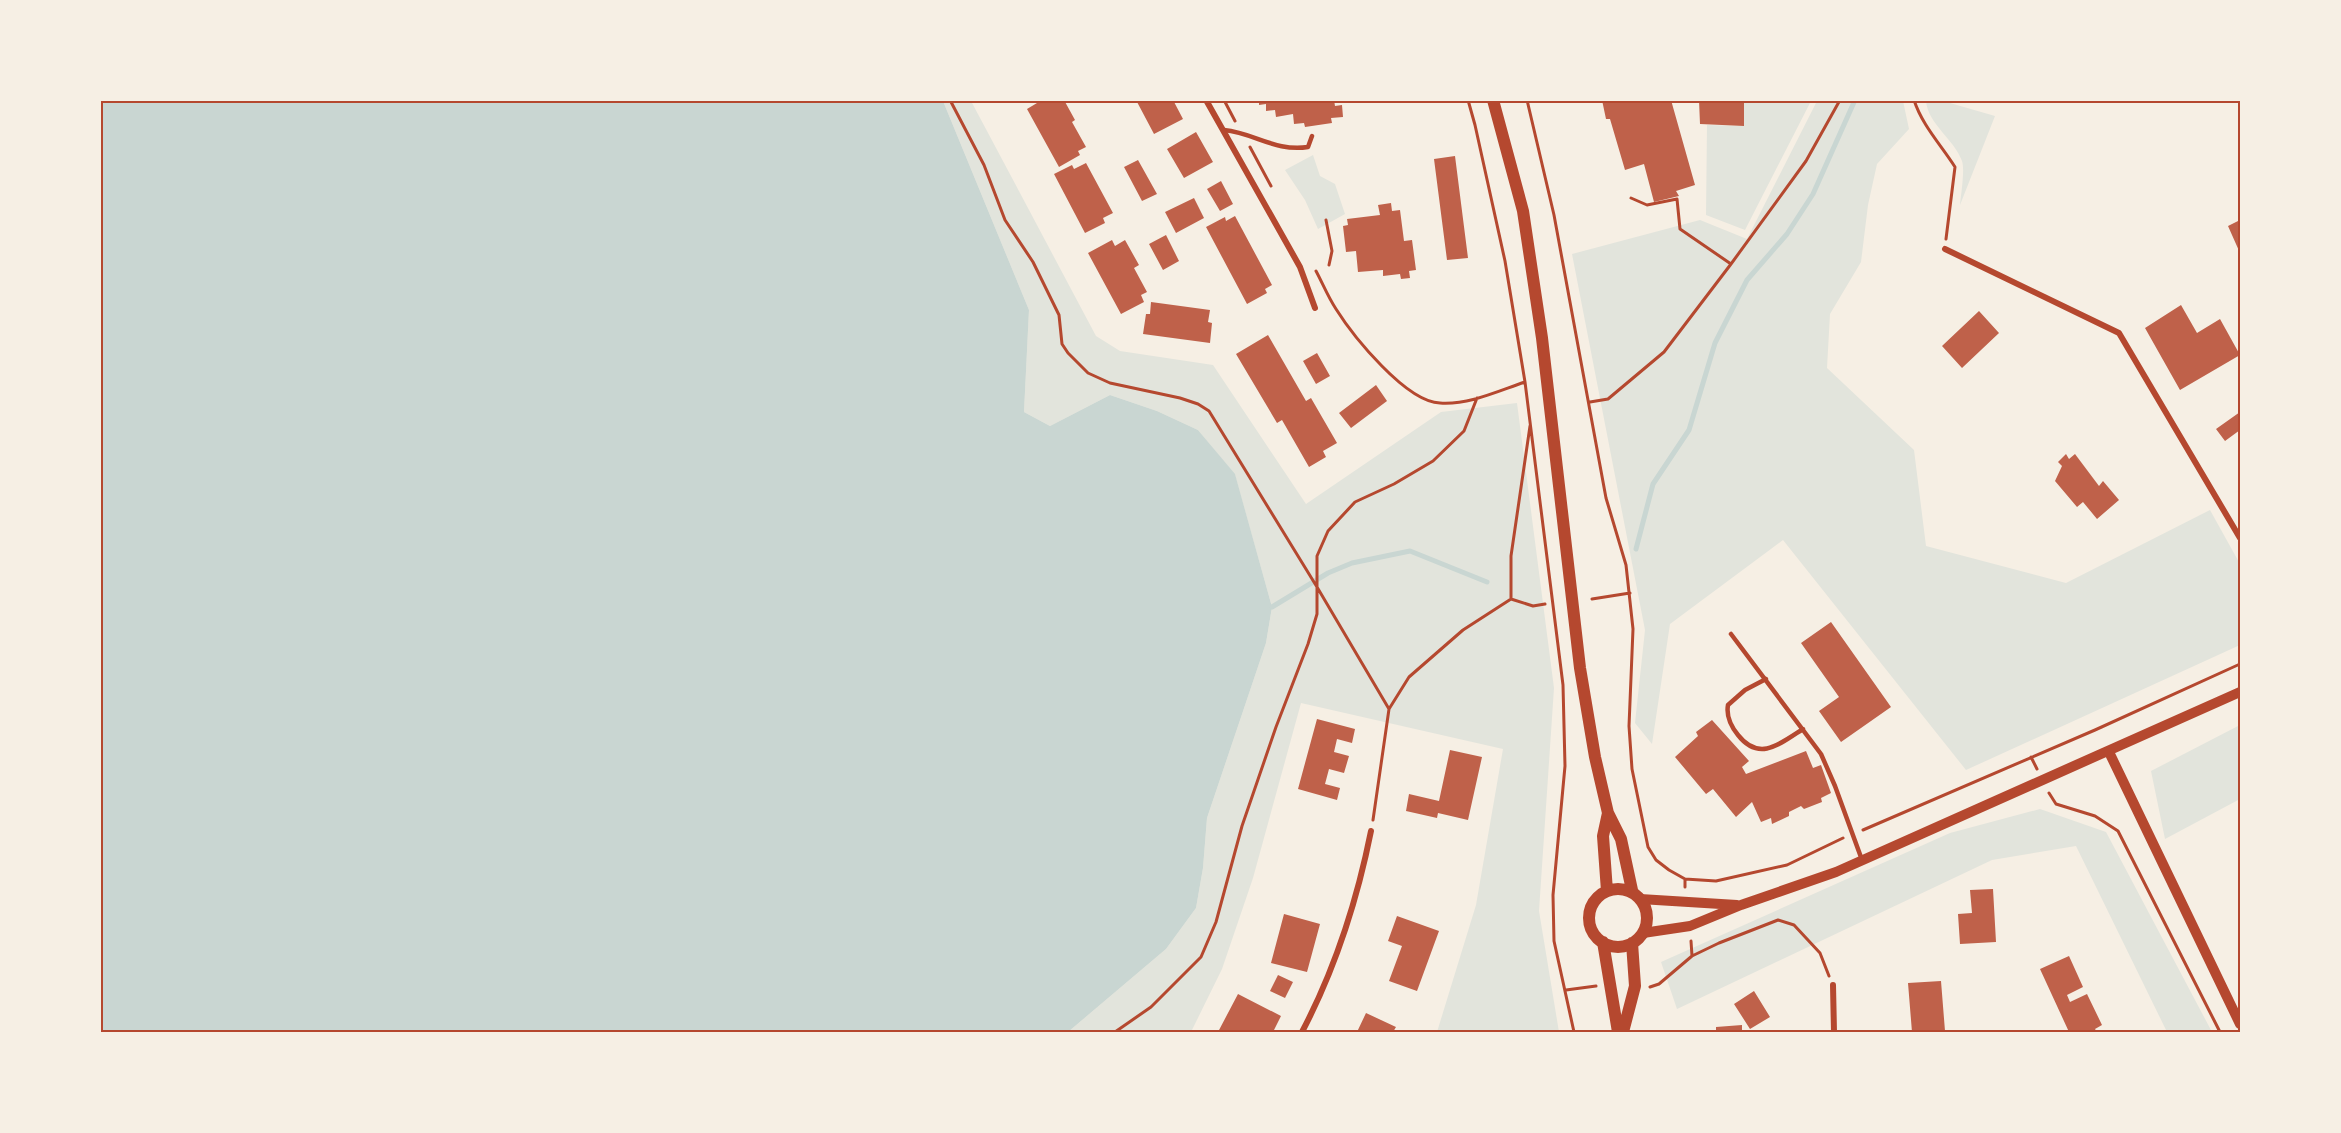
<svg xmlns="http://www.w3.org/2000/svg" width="2341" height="1133" font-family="'IBM Plex Sans',sans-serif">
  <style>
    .green { fill: #e2e4dc }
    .water { fill: #c9d6d2 }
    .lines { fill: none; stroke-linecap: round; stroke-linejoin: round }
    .stream { stroke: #c9d6d2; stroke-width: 5 }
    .building { fill: #bf614a }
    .path { stroke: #b5482f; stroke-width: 3 }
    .service { stroke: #b5482f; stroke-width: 4.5 }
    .minor { stroke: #b5482f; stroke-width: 6 }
    .tertiary { stroke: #b5482f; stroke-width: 10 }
    .secondary { stroke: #b5482f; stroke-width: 12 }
    .neatline { fill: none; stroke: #b5482f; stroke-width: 2 }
  </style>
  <rect width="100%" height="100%" fill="#f6efe4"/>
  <!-- green -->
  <path class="green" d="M943,101H971L1096,336L1120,351L1213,365L1306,504L1441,412L1517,403L1554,688L1539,911L1559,1032H1437L1476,905L1503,749L1301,703L1253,878L1222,969L1191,1032H1068L1166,949L1196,908L1203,868L1207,818L1266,643L1272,607L1235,475L1198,430L1157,411L1110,395L1050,426L1024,412L1029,310Z
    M1744,101H1811L1745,230L1706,215L1707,125L1744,126Z
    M1817,101H1903L1909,129L1877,164L1868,205L1861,262L1830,314L1827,368L1914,450L1926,546L2066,583L2210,510L2240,564V645L1966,770L1783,540L1670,624L1652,744L1635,723L1645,630L1572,254L1700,220L1747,239Z
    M1926,101H1943L1995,116L1960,205C1961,194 1965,170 1962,161C1954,139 1928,124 1926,101Z
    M1313,155L1320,176L1335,184L1345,214L1318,229L1305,200L1285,170Z
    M2240,725V799L2165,839L2151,771Z
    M2040,809L2106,832L2212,1032H2167L2076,846L1992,860L1677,1009L1661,962L1950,833Z"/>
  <!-- water -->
  <path class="water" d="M101,100L943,101L1029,310L1024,412L1050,426L1110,395L1157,411L1198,430L1235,474L1272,607L1266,643L1207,818L1203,868L1196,908L1166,949L1068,1032H101Z"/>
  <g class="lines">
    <!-- stream -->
    <path class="stream" d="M1636,549L1653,484L1689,430L1715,343L1747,280L1787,234L1813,194L1855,100
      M1272,607L1328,573L1352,563L1410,551L1487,582"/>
  </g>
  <!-- building -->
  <path class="building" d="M1042,100H1064L1075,120L1072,122L1086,147L1078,151L1080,155L1059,167L1027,109Z
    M1136,100H1173L1183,119L1154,134Z
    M1259,100H1334L1335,106L1342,105L1343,117L1331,118L1332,123L1305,127L1304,123L1294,124L1293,114L1276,117L1275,110L1266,111V104L1259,105Z
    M1602,100H1671L1695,185L1676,191L1679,196L1654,202L1644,164L1625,170L1610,119H1606Z
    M1699,100H1744V126L1700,124Z
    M1196,132L1213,162L1184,178L1167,149Z
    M1455,156L1468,258L1447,260L1434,159Z
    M1138,160L1157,194L1142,201L1124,167Z
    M1086,163L1113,213L1103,218L1105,223L1085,233L1054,174L1072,165L1074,169Z
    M1221,181L1233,204L1220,211L1207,189Z
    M1194,198L1204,218L1176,233L1165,212Z
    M1391,203L1392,211L1400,210L1404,241L1412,240L1416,270L1409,271L1410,278L1401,279L1400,274L1383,276V270L1358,272L1356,251L1346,252L1343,226L1348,225L1347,219L1380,215L1378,205Z
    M1235,216L1272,285L1265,289L1267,293L1247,304L1206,227L1225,217L1226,221Z
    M2240,220V253L2228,226Z
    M1166,235L1179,261L1163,270L1149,244Z
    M1112,240L1115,246L1125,240L1139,265L1134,268L1147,292L1141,295L1144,302L1121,314L1088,253Z
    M1151,302L1210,310L1208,322L1212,323L1210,343L1143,334L1146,314H1150Z
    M2181,305L2197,333L2220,319L2240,355L2180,390L2145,328Z
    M1979,311L1999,333L1962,368L1942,346Z
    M1268,335L1306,401L1311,398L1337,443L1323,451L1326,457L1309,467L1282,420L1277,423L1236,354Z
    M1317,353L1330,376L1316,384L1303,361Z
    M1376,385L1387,401L1351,428L1339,413Z
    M2240,412V430L2225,441L2216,429Z
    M2066,454L2069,459L2075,454L2099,486L2103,481L2119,500L2097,519L2083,502L2077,507L2055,481L2062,466L2058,462Z
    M1831,622L1891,707L1841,742L1819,711L1839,697L1801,643Z
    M1317,719L1355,729L1352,743L1337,739L1334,752L1349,756L1344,773L1329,769L1325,784L1340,788L1337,800L1298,789Z
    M1712,720L1749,761L1742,767L1746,774L1806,751L1813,768L1821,765L1831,793L1821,798L1822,802L1804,809L1801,806L1789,812V816L1772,824L1771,818L1761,822L1752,802L1736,817L1713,789L1706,794L1675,757L1698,736L1696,732Z
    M1450,750L1482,757L1468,820L1438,813L1437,818L1406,811L1409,794L1439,801Z
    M1993,889L1996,942L1960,944L1958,914L1972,913L1970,890Z
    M1284,914L1320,924L1307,972L1271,963Z
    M1397,916L1439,931L1417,991L1389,981L1402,946L1388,941Z
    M2069,956L2083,987L2067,995L2070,1002L2087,994L2102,1025L2095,1029L2097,1032H2069L2040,969Z
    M1278,975L1293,982L1285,998L1270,991Z
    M1941,981L1945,1031L1912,1032L1908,983Z
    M1754,991L1770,1017L1750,1029L1734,1004Z
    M1238,994L1281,1016L1273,1032H1218Z
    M1366,1013L1396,1027L1393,1032H1357Z
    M1742,1025V1032H1716V1027Z"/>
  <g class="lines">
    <!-- path -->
    <path class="path" d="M950,100L984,165L1005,220L1033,262L1059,315L1062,344L1068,353L1088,373L1110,383L1180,398L1198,404L1209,411L1317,587V614L1308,644L1276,727L1242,826L1216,922L1201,957L1151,1007L1115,1032
      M1224,100L1235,121
      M1468,100L1475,125L1505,261L1525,382L1563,685L1565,766L1553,895L1554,941L1574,1032
      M1527,100L1554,215L1606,498L1626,565L1633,629L1629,726L1632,769L1648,847L1656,860L1669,870L1685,879V887
      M1914,100C1922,125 1941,145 1955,167L1946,239
      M1250,147L1271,186
      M1631,198L1647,205L1677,199L1680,229L1731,264
      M1326,220L1332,251L1329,265
      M1316,271C1323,284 1328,297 1336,309C1353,336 1406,402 1440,403C1469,405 1498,391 1525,382
      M1590,402L1608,399L1664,352L1731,264L1806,161L1840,100
      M1511,599L1533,606L1545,604
      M1592,599L1630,593
      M1389,709L1317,587V556L1328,531L1355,502L1394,484L1433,461L1464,431L1477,398
      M2031,757L2037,769
      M2049,793L2056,804L2095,816L2118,831L2220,1032
      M1373,820L1389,709L1409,677L1463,630L1511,599V556L1530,426
      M1863,830L2095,730L2240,664
      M1685,879L1716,881L1787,865L1843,838
      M1691,941L1692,956L1719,943L1778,920L1794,925L1820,953L1829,976
      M1650,987L1659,984L1692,956
      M1566,990L1596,986"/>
    <!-- service -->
    <path class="service" d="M1224,130C1255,133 1275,152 1308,147L1312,136
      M1731,634L1821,754L1835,786L1862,860
      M1766,679L1745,690L1728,705C1726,716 1730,725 1738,735C1759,762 1780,744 1803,729"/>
    <!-- minor -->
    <path class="minor" d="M1206,100L1300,267L1315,308
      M1945,249L2119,333L2240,538
      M1833,985L1834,1032
      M1302,1032C1335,969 1357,901 1371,831"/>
    <!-- tertiary -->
    <path class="tertiary" d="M2109,752L2240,1024
      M1640,899L1737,905
      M1643,933L1690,926L1741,905L1836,872L2240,692"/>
    <!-- secondary -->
    <path class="secondary" d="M1493,100L1523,211L1542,338L1580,668L1595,757L1608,813L1621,839L1632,890
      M1589 918a29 29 0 1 1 58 0a29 29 0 1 1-58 0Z
      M1607,891L1603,836L1608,813
      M1603,942L1618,1032
      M1623,1032L1635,986L1632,943"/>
  </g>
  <!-- border -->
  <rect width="2341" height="1133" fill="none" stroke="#f6efe4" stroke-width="204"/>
  <rect x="102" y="102" width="2137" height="929" class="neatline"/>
</svg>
